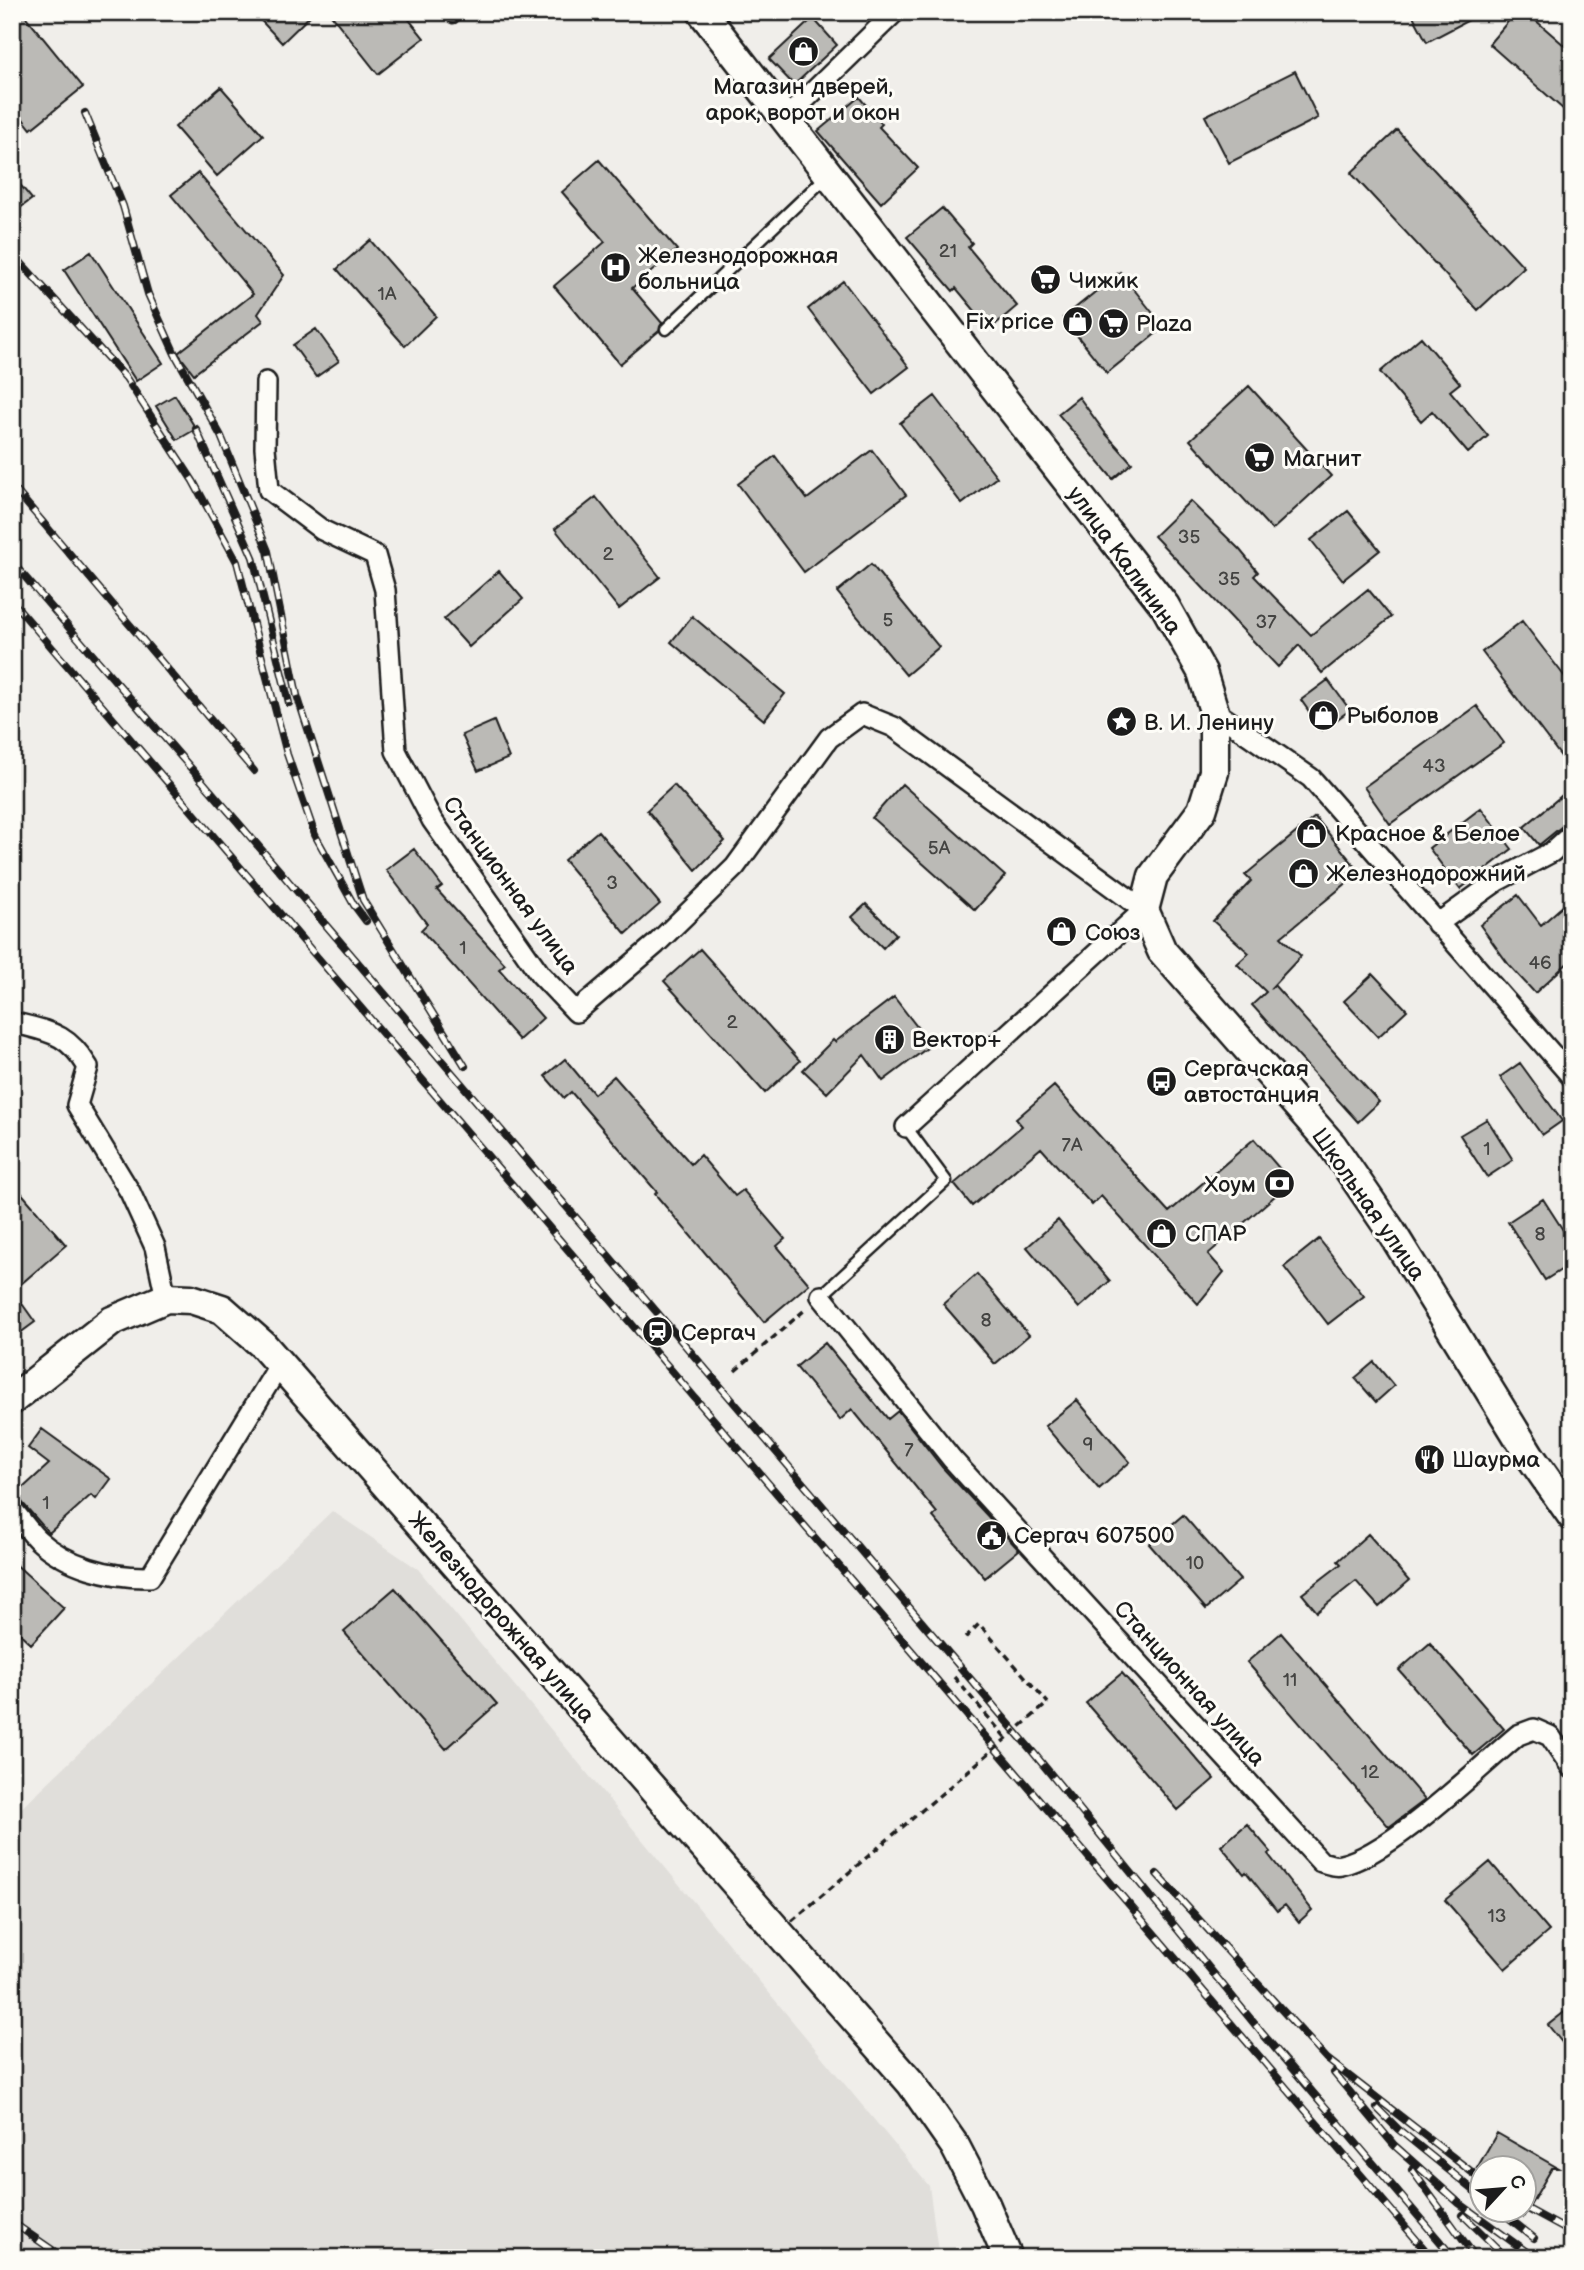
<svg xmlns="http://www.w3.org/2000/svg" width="1584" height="2270" font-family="'Balsamiq Sans',sans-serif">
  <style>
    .built { fill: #e0deda }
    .building { fill: #bbbab6; stroke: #1c1c1c; stroke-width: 2 }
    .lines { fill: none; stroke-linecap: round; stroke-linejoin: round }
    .lane-casing { stroke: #1c1c1c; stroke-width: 15 }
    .street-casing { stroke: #1c1c1c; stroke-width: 24 }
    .secondary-casing { stroke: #1c1c1c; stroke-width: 33 }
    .path { stroke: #1c1c1c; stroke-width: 3.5; stroke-dasharray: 7 5; stroke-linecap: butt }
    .lane { stroke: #fdfcf7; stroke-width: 10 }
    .street { stroke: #fdfcf7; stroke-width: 19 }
    .secondary { stroke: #fdfcf7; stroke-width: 28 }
    .rail-casing { stroke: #1c1c1c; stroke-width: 8 }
    .rail { stroke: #fdfcf7; stroke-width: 5; stroke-dasharray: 16; stroke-linecap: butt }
    .path-bridge { stroke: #1c1c1c; stroke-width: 3.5; stroke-dasharray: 7 5; stroke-linecap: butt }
    .labels { text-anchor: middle; stroke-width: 6; stroke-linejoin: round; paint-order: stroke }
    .number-label { font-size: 19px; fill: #444442 }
    .poi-label { font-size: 23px; fill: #1c1c1c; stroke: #fdfcf7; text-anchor: start }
    .street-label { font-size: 23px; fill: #1c1c1c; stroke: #fdfcf7 }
  </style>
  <rect width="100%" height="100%" fill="#f0eeea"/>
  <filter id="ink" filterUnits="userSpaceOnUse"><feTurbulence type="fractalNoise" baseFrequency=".0143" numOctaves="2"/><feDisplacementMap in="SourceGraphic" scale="14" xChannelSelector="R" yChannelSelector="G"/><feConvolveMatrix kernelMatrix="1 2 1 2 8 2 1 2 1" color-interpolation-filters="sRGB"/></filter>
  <g filter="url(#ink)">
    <!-- built -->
    <path class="built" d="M332,1511L418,1569L929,2186L939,2258H12V1817Z"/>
    <!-- building -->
    <path class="building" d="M12,12H22L83,87L31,129L12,105Z
      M253,12H314L282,43Z
      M329,12H403L424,38L378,74Z
      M1411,12H1484L1427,42Z
      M1516,12H1526L1572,52V117L1489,44Z
      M813,18L837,45L794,85L769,59Z
      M1295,71L1318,118L1229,163L1205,116Z
      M221,87L263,135L217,176L175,127Z
      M859,97L882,124L879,127L918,168L881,203L818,131Z
      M1397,130L1524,267L1478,310L1351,173Z
      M599,160L677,250L632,288L662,323L659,331L620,364L554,286L605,242L562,192Z
      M198,173L284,275L258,314L263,321L194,374L178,353L253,294L171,195Z
      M12,175L32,199L12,214Z
      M942,208L972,243L968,247L1017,306L990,329L956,288L953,291L947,284L907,237Z
      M370,240L436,316L405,346L337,269Z
      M91,252L163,363L136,381L64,270Z
      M1120,272L1164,327L1107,373L1063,318Z
      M843,281L909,367L874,394L808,309Z
      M316,329L339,361L316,377L293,345Z
      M1421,337L1460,383L1450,391L1488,436L1468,453L1432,411L1421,421L1380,372Z
      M1249,386L1331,476L1272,530L1190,440Z
      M175,395L196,429L177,440L156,406Z
      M935,396L997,477L962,504L900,423Z
      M1079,397L1106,434L1132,463L1113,479L1058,414Z
      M872,450L906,495L804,572L738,484L775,456L807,499Z
      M596,497L660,577L619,609L555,529Z
      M1190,501L1240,550L1258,572L1254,576L1311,635L1368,589L1391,617L1322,673L1299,645L1278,667L1154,536Z
      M1348,511L1380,550L1343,580L1311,540Z
      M871,564L939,647L906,675L837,592Z
      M499,571L523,599L469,647L444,619Z
      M692,616L785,694L764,720L671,642Z
      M1522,621L1572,686V771L1482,652Z
      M1328,680L1350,710L1322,730L1301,700Z
      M1477,706L1504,743L1390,824L1364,787Z
      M494,721L509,758L478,771L462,735Z
      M902,784L1005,876L975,910L872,818Z
      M674,785L725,841L696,870L647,810Z
      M1572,787V818L1539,845L1524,827Z
      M1481,808L1512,849L1460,889L1429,848Z
      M1315,817L1360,872L1281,937L1301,956L1270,989L1274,985L1379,1102L1358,1122L1252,1005L1266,992L1237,964L1249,953L1213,921L1251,881L1245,875Z
      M598,831L660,904L626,934L564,860Z
      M414,849L442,886L437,890L505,964L499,969L543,1018L519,1040L421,930L427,924L386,870Z
      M1518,895L1541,925L1572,898V959L1535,993L1509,965L1480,925Z
      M866,904L896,934L883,948L852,917Z
      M700,949L800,1061L765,1093L664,981Z
      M1373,974L1407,1010L1378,1037L1344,1001Z
      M894,997L931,1045L883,1081L864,1055L827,1093L803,1070L833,1040L835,1042Z
      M565,1059L594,1094L614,1076L691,1164L700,1155L735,1196L743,1190L785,1239L777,1246L809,1284L764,1322L655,1194L657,1192L571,1092L564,1098L545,1076Z
      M1520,1063L1562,1121L1542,1135L1500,1077Z
      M1054,1086L1169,1212L1254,1139L1291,1182L1208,1254L1224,1272L1198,1304L1101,1196L1092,1205L1041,1148L972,1206L954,1184L1022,1126L1016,1119Z
      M1487,1119L1513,1160L1487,1177L1460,1135Z
      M12,1182L66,1245L13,1291L35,1322L12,1339Z
      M1543,1199L1572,1244V1263L1545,1280L1508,1222Z
      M1058,1220L1110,1281L1079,1308L1027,1247Z
      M1319,1239L1364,1296L1328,1324L1284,1267Z
      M977,1274L1029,1335L995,1364L943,1304Z
      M825,1343L888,1419L898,1411L942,1467L1019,1550L985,1578L933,1517L937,1513L852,1409L840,1420L796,1367Z
      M1374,1362L1394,1386L1376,1402L1355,1378Z
      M1077,1400L1130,1462L1099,1489L1045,1426Z
      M42,1429L111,1479L96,1499L91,1495L49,1533L21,1501L13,1497L49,1464L28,1448Z
      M1183,1515L1240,1580L1206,1609L1149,1544Z
      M1368,1534L1409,1581L1379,1607L1356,1581L1317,1612L1302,1594L1341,1564L1338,1561Z
      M12,1561L64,1608L31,1644L12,1626Z
      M395,1588L497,1704L446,1749L344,1632Z
      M1281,1633L1425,1800L1389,1827L1247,1662Z
      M1430,1643L1504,1729L1473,1755L1399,1670Z
      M1122,1673L1214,1779L1178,1810L1086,1703Z
      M1247,1824L1271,1852L1268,1854L1312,1910L1299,1922L1285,1905L1277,1911L1246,1872L1244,1874L1221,1846Z
      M1490,1862L1549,1931L1505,1969L1445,1900Z
      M1572,2006V2055L1548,2025Z
      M1497,2133L1558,2168H1552L1524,2216V2168H1477Z"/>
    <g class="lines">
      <defs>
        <path id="lane" d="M450,12L453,17
          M666,329L826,177
          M821,1296L946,1181L906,1127"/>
        <path id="street" d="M784,120L895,12
          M266,382L265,448L269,490L322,530L375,555L385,590L396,751L432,820L540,974L576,1012L656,944L735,867L829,738L862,714L894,727L1144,910L906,1127
          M1214,711L1311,778L1572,1077
          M1437,924L1497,881L1552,852L1572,834
          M12,1022C49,1032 67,1032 88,1067L77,1105L130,1192L155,1247L166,1298
          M821,1296L952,1459L1321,1862C1327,1863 1335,1867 1341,1865C1391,1854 1476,1770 1518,1735L1534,1729L1550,1736L1572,1768
          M12,1509C20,1518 28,1530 37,1539C66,1566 111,1578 150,1577L280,1364"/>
        <path id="secondary" d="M702,12L1165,606L1202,672L1214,711V772L1202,810L1153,876L1144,910L1162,951L1332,1145L1391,1231L1530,1456L1572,1516
          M12,1400L112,1321L166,1298L191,1299L222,1309L263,1345L911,2083L955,2146L985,2204L1008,2258"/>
      </defs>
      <!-- lane casing -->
      <use href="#lane" class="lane-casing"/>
      <!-- street casing -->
      <use href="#street" class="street-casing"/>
      <!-- secondary casing -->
      <use href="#secondary" class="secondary-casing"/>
      <!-- path -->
      <path class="path" d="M735,1371L807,1308
        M965,1638L979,1624L1048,1703
        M954,1677L1006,1738"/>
      <!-- lane -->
      <use href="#lane" class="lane"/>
      <!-- street -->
      <use href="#street" class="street"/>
      <!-- secondary -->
      <use href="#secondary" class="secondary"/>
      <defs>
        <path id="rail" d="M85,113L123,206L148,294L175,354L221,436L268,551L297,695L363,900L465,1066
          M12,253L126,378L193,481L237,562L287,754L315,835L354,905L366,921
          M196,429L253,557L289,703
          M12,486L254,771
          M12,562L236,820L1032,1751L1262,2033L1454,2258
          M12,601L1432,2258
          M1157,1874L1327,2059L1482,2180
          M1334,2073L1394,2145L1459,2203L1535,2258
          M1377,2108L1398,2129L1482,2197
          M1412,2170L1476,2258
          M1524,2207L1572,2233
          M1499,2210L1534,2238
          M1463,2215L1507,2258
          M12,2222L64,2258"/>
      </defs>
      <!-- rail casing -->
      <use href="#rail" class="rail-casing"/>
      <!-- rail -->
      <use href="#rail" class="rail"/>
      <!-- path-bridge -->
      <path class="path-bridge" d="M792,1921L1048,1703"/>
    </g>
  </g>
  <!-- icons -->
  <defs>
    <symbol id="shop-disc" viewBox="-11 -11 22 22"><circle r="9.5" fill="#1c1c1c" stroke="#fdfcf7"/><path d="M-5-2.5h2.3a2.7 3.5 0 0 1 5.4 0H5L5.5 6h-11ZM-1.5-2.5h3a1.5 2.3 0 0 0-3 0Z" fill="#fff"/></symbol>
    <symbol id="hospital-disc" viewBox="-11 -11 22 22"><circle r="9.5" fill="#1c1c1c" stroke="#fdfcf7"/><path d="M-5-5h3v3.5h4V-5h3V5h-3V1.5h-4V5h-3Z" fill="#fff"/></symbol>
    <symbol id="supermarket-disc" viewBox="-11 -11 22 22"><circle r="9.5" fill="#1c1c1c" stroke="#fdfcf7"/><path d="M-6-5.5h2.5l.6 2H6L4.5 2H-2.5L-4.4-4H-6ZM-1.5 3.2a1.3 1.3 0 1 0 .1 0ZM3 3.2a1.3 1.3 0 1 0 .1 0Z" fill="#fff"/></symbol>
    <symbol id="sight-disc" viewBox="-11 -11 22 22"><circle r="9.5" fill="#1c1c1c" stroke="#fdfcf7"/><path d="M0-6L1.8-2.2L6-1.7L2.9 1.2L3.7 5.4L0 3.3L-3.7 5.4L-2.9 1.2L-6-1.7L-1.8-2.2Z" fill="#fff"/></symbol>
    <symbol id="building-disc" viewBox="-11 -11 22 22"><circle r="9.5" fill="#1c1c1c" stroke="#fdfcf7"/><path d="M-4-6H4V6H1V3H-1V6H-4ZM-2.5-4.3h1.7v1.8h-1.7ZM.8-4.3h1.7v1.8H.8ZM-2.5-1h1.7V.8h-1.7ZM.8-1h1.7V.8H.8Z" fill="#fff"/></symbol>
    <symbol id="bus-disc" viewBox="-11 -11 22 22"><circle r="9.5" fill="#1c1c1c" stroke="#fdfcf7"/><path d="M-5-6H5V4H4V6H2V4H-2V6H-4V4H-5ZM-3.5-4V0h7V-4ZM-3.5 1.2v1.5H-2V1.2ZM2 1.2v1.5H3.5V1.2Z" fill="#fff"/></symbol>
    <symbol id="bank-disc" viewBox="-11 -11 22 22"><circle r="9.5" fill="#1c1c1c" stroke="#fdfcf7"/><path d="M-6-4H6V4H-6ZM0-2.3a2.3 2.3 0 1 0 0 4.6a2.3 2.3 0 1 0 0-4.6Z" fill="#fff"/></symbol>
    <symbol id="station-disc" viewBox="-11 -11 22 22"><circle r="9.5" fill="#1c1c1c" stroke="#fdfcf7"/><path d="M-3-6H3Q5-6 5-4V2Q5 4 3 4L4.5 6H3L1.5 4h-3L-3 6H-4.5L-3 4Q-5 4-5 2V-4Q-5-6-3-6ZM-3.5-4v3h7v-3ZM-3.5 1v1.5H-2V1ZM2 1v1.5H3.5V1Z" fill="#fff"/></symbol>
    <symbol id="restaurant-disc" viewBox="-11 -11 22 22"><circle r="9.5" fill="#1c1c1c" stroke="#fdfcf7"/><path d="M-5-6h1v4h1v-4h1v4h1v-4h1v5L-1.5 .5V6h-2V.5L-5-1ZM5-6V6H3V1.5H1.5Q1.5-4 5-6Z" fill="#fff"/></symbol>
    <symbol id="civic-disc" viewBox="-11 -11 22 22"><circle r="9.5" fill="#1c1c1c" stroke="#fdfcf7"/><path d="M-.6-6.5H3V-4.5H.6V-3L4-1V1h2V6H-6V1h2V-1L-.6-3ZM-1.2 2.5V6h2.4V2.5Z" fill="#fff"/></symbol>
  </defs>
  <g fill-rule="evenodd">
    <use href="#shop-disc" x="786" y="34" width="35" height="35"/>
    <use href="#hospital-disc" x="598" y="250" width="35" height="35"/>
    <use href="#supermarket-disc" x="1028" y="262" width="35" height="35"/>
    <use href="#shop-disc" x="1060" y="304" width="35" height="35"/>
    <use href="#supermarket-disc" x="1096" y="306" width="35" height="35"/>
    <use href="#supermarket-disc" x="1242" y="440" width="35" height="35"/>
    <use href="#shop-disc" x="1306" y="698" width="35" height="35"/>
    <use href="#sight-disc" x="1104" y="704" width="35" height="35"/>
    <use href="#shop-disc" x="1294" y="816" width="35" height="35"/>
    <use href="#shop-disc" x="1286" y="856" width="35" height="35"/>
    <use href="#shop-disc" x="1044" y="914" width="35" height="35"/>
    <use href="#building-disc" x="872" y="1022" width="35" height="35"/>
    <use href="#bus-disc" x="1144" y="1064" width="35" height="35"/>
    <use href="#bank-disc" x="1262" y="1166" width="35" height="35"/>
    <use href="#shop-disc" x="1144" y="1216" width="35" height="35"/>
    <use href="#station-disc" x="640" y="1314" width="35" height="35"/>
    <use href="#restaurant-disc" x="1412" y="1442" width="35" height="35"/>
    <use href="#civic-disc" x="974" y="1518" width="35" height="35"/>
  </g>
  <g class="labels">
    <!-- number labels -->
    <g class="number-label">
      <text x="948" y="257">21</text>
      <text x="387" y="300">1А</text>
      <text x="1189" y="543">35</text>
      <text x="608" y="560">2</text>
      <text x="1229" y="585">35</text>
      <text x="888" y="626">5</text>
      <text x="1266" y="628">37</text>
      <text x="1434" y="772">43</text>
      <text x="939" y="854">5А</text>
      <text x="612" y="889">3</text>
      <text x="463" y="954">1</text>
      <text x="1540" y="969">46</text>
      <text x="732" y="1028">2</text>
      <text x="1072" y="1151">7А</text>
      <text x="1487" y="1155">1</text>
      <text x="1540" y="1240">8</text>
      <text x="986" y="1326">8</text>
      <text x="1088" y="1451">9</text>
      <text x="909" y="1456">7</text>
      <text x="46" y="1509">1</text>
      <text x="1195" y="1569">10</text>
      <text x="1290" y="1686">11</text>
      <text x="1370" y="1778">12</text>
      <text x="1497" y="1922">13</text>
    </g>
    <!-- poi labels -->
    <g class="poi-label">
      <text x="803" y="94" text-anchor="middle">Магазин дверей,<tspan x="803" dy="26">арок, ворот и окон</tspan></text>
      <text x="638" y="263">Железнодорожная<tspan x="638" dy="26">больница</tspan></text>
      <text x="1069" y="288">Чижик</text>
      <text x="1054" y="329" text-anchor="end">Fix price</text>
      <text x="1136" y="331">Plaza</text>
      <text x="1283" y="466">Магнит</text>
      <text x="1346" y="723">Рыболов</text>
      <text x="1144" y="730">В. И. Ленину</text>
      <text x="1335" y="841">Красное &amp; Белое</text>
      <text x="1326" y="881">Железнодорожний</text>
      <text x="1085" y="940">Союз</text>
      <text x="912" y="1047">Вектор+</text>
      <text x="1184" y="1076">Сергачская<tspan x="1184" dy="26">автостанция</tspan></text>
      <text x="1256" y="1192" text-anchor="end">Хоум</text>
      <text x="1185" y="1241">СПАР</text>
      <text x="681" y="1340">Сергач</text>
      <text x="1452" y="1467">Шаурма</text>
      <text x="1014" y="1543">Сергач 607500</text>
    </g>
    <!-- street labels -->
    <g class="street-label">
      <text transform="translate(1125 560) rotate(54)" y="8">улица Калинина</text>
      <text transform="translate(511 885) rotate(54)" y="8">Станционная улица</text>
      <text transform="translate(1369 1204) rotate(55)" y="8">Школьная улица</text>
      <text transform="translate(502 1617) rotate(49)" y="8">Железнодорожная улица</text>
      <text transform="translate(1190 1683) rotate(48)" y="8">Станционная улица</text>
    </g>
  </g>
  <!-- margin -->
  <rect width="1584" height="2270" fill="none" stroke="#fdfcf7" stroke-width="42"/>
  <rect x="21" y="21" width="1542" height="2228" fill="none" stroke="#1c1c1c" stroke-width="2.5" filter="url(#ink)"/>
  <!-- north arrow -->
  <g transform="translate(1503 2189) rotate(64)"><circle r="33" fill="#fdfcf7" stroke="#a3a29f" stroke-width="2"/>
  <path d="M0-5L12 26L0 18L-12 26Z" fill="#1c1c1c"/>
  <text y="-10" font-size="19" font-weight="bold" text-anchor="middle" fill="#1c1c1c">С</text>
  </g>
</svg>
